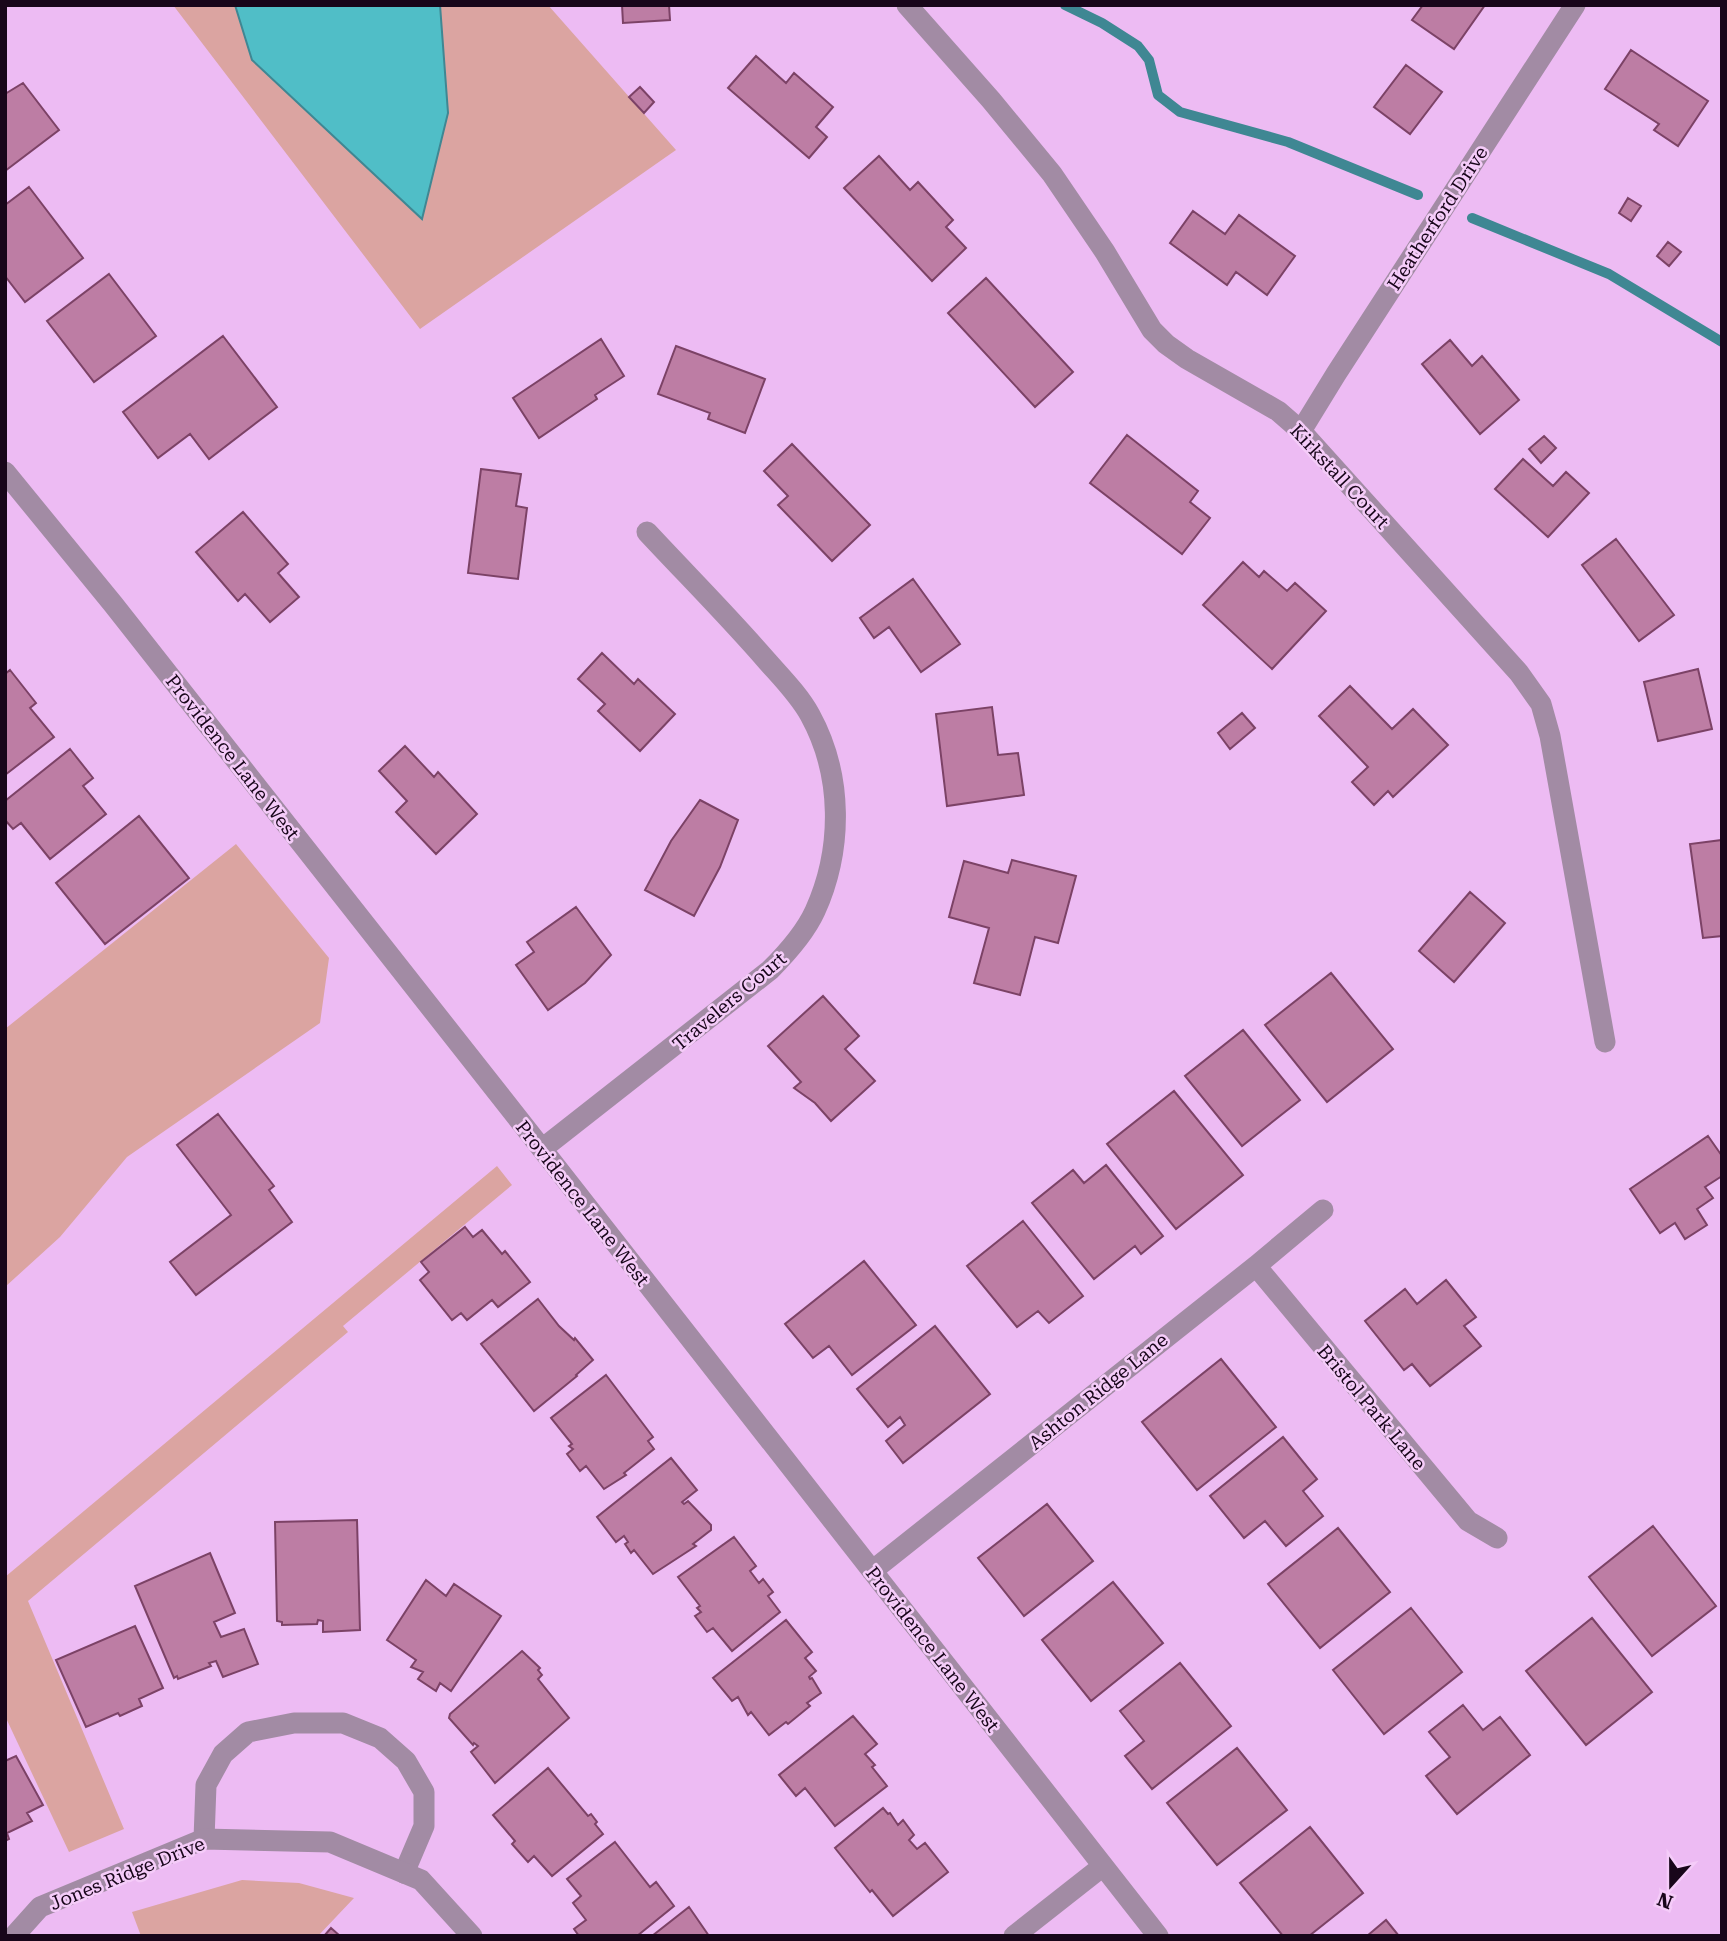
<svg xmlns="http://www.w3.org/2000/svg" width="1727" height="1941" font-family="'Roboto Serif',serif">
  <style>
    .green { fill: #dba4a1 }
    .water { fill: #50bec7; stroke: #3f8793; stroke-width: 2 }
    .lines { fill: none; stroke-linecap: round; stroke-linejoin: round }
    .stream { stroke: #3f8793; stroke-width: 10 }
    .building { fill: #bd7da4; stroke: #7c4266; stroke-width: 2 }
    .lane { stroke: #a28ba4; stroke-width: 21 }
    .street { stroke: #a28ba4; stroke-width: 21 }
    .labels { text-anchor: middle; stroke-width: 5; stroke-linejoin: round; paint-order: stroke }
    .street-label { font-size: 19px; fill: #18061a; stroke: #f5ccf9 }
  </style>
  <rect width="100%" height="100%" fill="#edbbf3"/>
  <!-- green -->
  <path class="green" d="M173,5H548L676,150L420,329Z
    M236,844L329,958L320,1023L127,1157L60,1237L5,1287V1029Z
    M497,1166L512,1185L343,1326L348,1332L28,1601L124,1829L69,1852L5,1716V1577Z
    M242,1880L299,1883L354,1898L318,1936H141L132,1912Z"/>
  <!-- water -->
  <path class="water" d="M235,5H440L448,113L422,219L252,60Z"/>
  <g class="lines">
    <!-- stream -->
    <path class="stream" d="M1065,5L1102,23L1138,46L1149,60L1158,95L1180,112L1288,142L1418,195
      M1472,218L1609,274L1722,342"/>
  </g>
  <!-- building -->
  <path class="building" d="M622,5H669L670,20L623,23Z
    M1423,5H1485L1454,49L1412,20Z
    M1631,50L1708,101L1678,146L1654,130L1659,124L1605,89Z
    M756,56L786,83L794,73L833,107L816,127L827,137L809,158L728,88Z
    M1406,65L1442,92L1410,134L1374,107Z
    M23,83L59,130L5,171V94Z
    M640,87L654,102L644,113L629,97Z
    M879,156L910,190L918,182L953,220L946,227L966,248L932,281L844,188Z
    M29,187L83,258L25,302L5,276V205Z
    M1628,198L1641,206L1631,221L1619,213Z
    M1193,211L1225,234L1239,215L1295,256L1267,295L1236,272L1227,285L1170,243Z
    M1668,242L1681,252L1669,266L1657,256Z
    M109,274L156,336L94,382L47,321Z
    M986,278L1073,372L1035,407L948,313Z
    M223,336L277,407L209,459L190,434L158,458L123,412Z
    M601,339L624,376L595,395L597,399L539,438L513,398Z
    M1450,340L1472,366L1482,356L1519,400L1480,434L1422,364Z
    M676,346L765,379L745,433L708,419L710,413L658,394Z
    M1127,435L1198,491L1190,502L1210,518L1182,554L1090,483Z
    M1544,436L1556,448L1541,463L1529,449Z
    M792,444L870,525L832,561L778,505L788,496L764,471Z
    M1523,459L1553,486L1566,472L1589,493L1548,537L1495,489Z
    M481,469L521,474L516,506L527,508L518,579L468,573Z
    M243,512L288,564L278,573L299,597L270,622L245,594L238,601L196,552Z
    M1616,539L1674,615L1639,641L1582,565Z
    M1243,562L1259,577L1264,571L1287,591L1295,583L1326,611L1272,669L1203,605Z
    M913,579L960,644L921,672L889,627L874,638L860,618Z
    M602,653L634,684L638,679L675,714L640,751L598,711L605,704L578,679Z
    M1698,669L1712,729L1658,741L1644,682Z
    M10,670L36,703L30,708L54,737L5,775V674Z
    M1350,686L1392,729L1413,709L1448,745L1393,797L1388,791L1374,805L1352,782L1368,767L1319,716Z
    M992,707L998,755L1018,753L1024,795L947,806L936,714Z
    M1242,713L1255,728L1230,749L1218,733Z
    M405,746L434,777L438,772L477,814L436,854L396,812L407,801L379,771Z
    M70,749L93,778L83,786L106,814L50,859L21,823L13,829L5,820V801Z
    M700,800L738,820L720,867L694,916L645,890L671,841Z
    M139,816L189,878L105,944L56,883Z
    M1722,840V936L1703,938L1690,844Z
    M1012,860L1076,876L1058,943L1035,937L1020,995L974,983L989,928L949,917L964,861L1008,873Z
    M1470,892L1505,923L1454,982L1419,951Z
    M576,907L611,955L585,983L548,1010L516,965L534,952L527,942Z
    M1331,973L1393,1049L1327,1102L1265,1025Z
    M823,996L859,1036L845,1049L875,1081L831,1121L815,1103L794,1088L801,1082L768,1046Z
    M1243,1030L1300,1100L1242,1146L1185,1076Z
    M1174,1091L1243,1175L1176,1229L1107,1144Z
    M218,1114L274,1186L269,1190L292,1222L196,1295L170,1262L231,1215L177,1145Z
    M1708,1136L1722,1156V1176L1705,1187L1713,1198L1697,1209L1707,1225L1685,1239L1675,1223L1660,1233L1630,1189Z
    M1106,1165L1163,1236L1141,1254L1135,1246L1094,1279L1032,1203L1073,1170L1084,1183Z
    M1023,1221L1083,1296L1049,1323L1038,1311L1017,1327L967,1266Z
    M465,1227L473,1237L482,1230L502,1254L505,1251L530,1282L498,1307L492,1300L467,1320L461,1313L452,1320L420,1280L429,1272L421,1262Z
    M864,1261L916,1325L852,1375L829,1346L813,1358L785,1324Z
    M1446,1280L1476,1317L1464,1326L1481,1346L1430,1386L1412,1364L1404,1370L1365,1321L1405,1289L1417,1304Z
    M538,1299L559,1326L574,1340L575,1338L593,1360L576,1375L577,1376L534,1411L481,1344Z
    M935,1326L990,1394L903,1463L886,1441L905,1425L900,1417L888,1427L857,1389Z
    M1221,1359L1276,1427L1197,1490L1142,1422Z
    M606,1375L653,1437L648,1441L654,1449L624,1473L626,1475L604,1489L586,1466L580,1471L567,1454L573,1449L569,1446L572,1444L551,1418Z
    M1283,1437L1317,1479L1303,1491L1323,1516L1286,1546L1265,1521L1244,1538L1210,1496Z
    M671,1458L697,1490L682,1502L684,1504L688,1501L711,1525V1530L693,1544L696,1546L653,1574L634,1550L631,1553L625,1544L628,1542L624,1536L616,1542L597,1517Z
    M1047,1504L1093,1561L1024,1616L978,1558Z
    M357,1520L360,1630L323,1632V1621L318,1620L317,1624L282,1625V1622L277,1621L275,1522Z
    M1653,1526L1716,1606L1652,1656L1589,1577Z
    M1338,1528L1390,1592L1320,1648L1268,1584Z
    M734,1537L756,1566L750,1571L759,1583L763,1579L773,1592L768,1596L780,1612L732,1651L713,1628L707,1632L695,1616L701,1612L697,1608L700,1606L678,1577Z
    M210,1553L235,1613L214,1622L221,1637L244,1629L258,1664L223,1677L216,1661L209,1663L211,1666L178,1679L177,1676L174,1678L135,1586Z
    M426,1580L446,1596L454,1584L501,1616L451,1691L440,1683L436,1691L418,1679L423,1672L411,1667L416,1660L387,1640Z
    M1113,1582L1163,1643L1091,1701L1042,1640Z
    M1411,1608L1462,1672L1384,1734L1333,1670Z
    M1592,1618L1652,1692L1586,1745L1526,1671Z
    M786,1620L812,1652L805,1658L816,1671L809,1677L810,1679L812,1678L821,1693L807,1703L810,1706L788,1724L786,1722L769,1735L751,1712L748,1715L738,1697L732,1701L713,1678Z
    M135,1626L163,1688L139,1699L142,1706L120,1716L118,1713L86,1727L56,1660Z
    M522,1651L540,1668L538,1670L542,1675L538,1679L569,1718L495,1783L471,1752L478,1746L474,1743L473,1745L449,1718L450,1714Z
    M1180,1663L1231,1726L1152,1789L1125,1756L1144,1741L1120,1711Z
    M1463,1705L1483,1730L1500,1717L1530,1755L1457,1814L1426,1776L1450,1757L1429,1732Z
    M853,1716L877,1744L865,1754L875,1765L872,1767L887,1786L835,1826L805,1788L796,1796L779,1775Z
    M1237,1748L1287,1810L1217,1865L1167,1803Z
    M16,1756L43,1805L27,1813L32,1821L7,1833L9,1839L5,1841V1761Z
    M548,1768L588,1816L591,1814L597,1822L595,1824L603,1834L552,1876L534,1856L528,1862L512,1844L515,1841L493,1815Z
    M883,1808L888,1814L890,1813L898,1825L903,1820L914,1835L909,1840L917,1849L925,1843L948,1872L893,1916L872,1890L870,1892L835,1848Z
    M1310,1827L1363,1893L1309,1936H1283L1240,1883Z
    M615,1842L650,1887L656,1882L674,1906L637,1936H579L574,1929L586,1920L573,1903L581,1896L567,1879Z
    M689,1907L709,1936H652Z
    M1386,1920L1399,1936H1367Z
    M331,1928L340,1936H324Z"/>
  <g class="lines">
    <!-- lane -->
    <path class="lane" d="M204,1839L206,1785L223,1754L248,1732L294,1723H343L380,1738L406,1761L424,1792V1826L404,1873"/>
    <!-- street -->
    <path class="street" d="M907,5L991,100L1052,174L1105,252L1152,330L1166,344L1187,359L1278,411L1301,431L1519,673L1541,704L1550,736L1605,1042
      M1301,431L1336,374L1575,5
      M5,472L113,604L542,1149L1158,1936
      M542,1149L770,970C787,953 805,933 815,911C843,849 843,775 810,715C799,695 782,678 767,661C729,617 687,575 647,532
      M1256,1266L1468,1521L1497,1538
      M872,1571L1256,1266L1323,1210
      M14,1936L40,1907L204,1839L330,1842L421,1880L472,1936
      M1014,1936L1103,1866"/>
  </g>
  <g class="labels">
    <!-- street labels -->
    <g class="street-label">
      <text transform="translate(1437 218) rotate(-57)" y="7">Heatherford Drive</text>
      <text transform="translate(1340 476) rotate(47)" y="7">Kirkstall Court</text>
      <text transform="translate(233 757) rotate(52)" y="7">Providence Lane West</text>
      <text transform="translate(729 1001) rotate(-40)" y="7">Travelers Court</text>
      <text transform="translate(583 1203) rotate(52)" y="7">Providence Lane West</text>
      <text transform="translate(1098 1391) rotate(-39)" y="7">Ashton Ridge Lane</text>
      <text transform="translate(1372 1407) rotate(50)" y="7">Bristol Park Lane</text>
      <text transform="translate(933 1649) rotate(52)" y="7">Providence Lane West</text>
      <text transform="translate(127 1873) rotate(-22)" y="7">Jones Ridge Drive</text>
    </g>
  </g>
  <!-- border -->
  <rect width="1727" height="1941" fill="none" stroke="#18061a" stroke-width="14"/>
  <!-- north arrow -->
  <g transform="translate(1671 1885) rotate(201)" stroke="#f5ccf9" stroke-width="5" paint-order="stroke">
  <path d="M0-5L12 26L0 18L-12 26Z" fill="#18061a"/>
  <text y="-10" font-size="19" font-weight="bold" text-anchor="middle" fill="#18061a">N</text>
  </g>
</svg>
